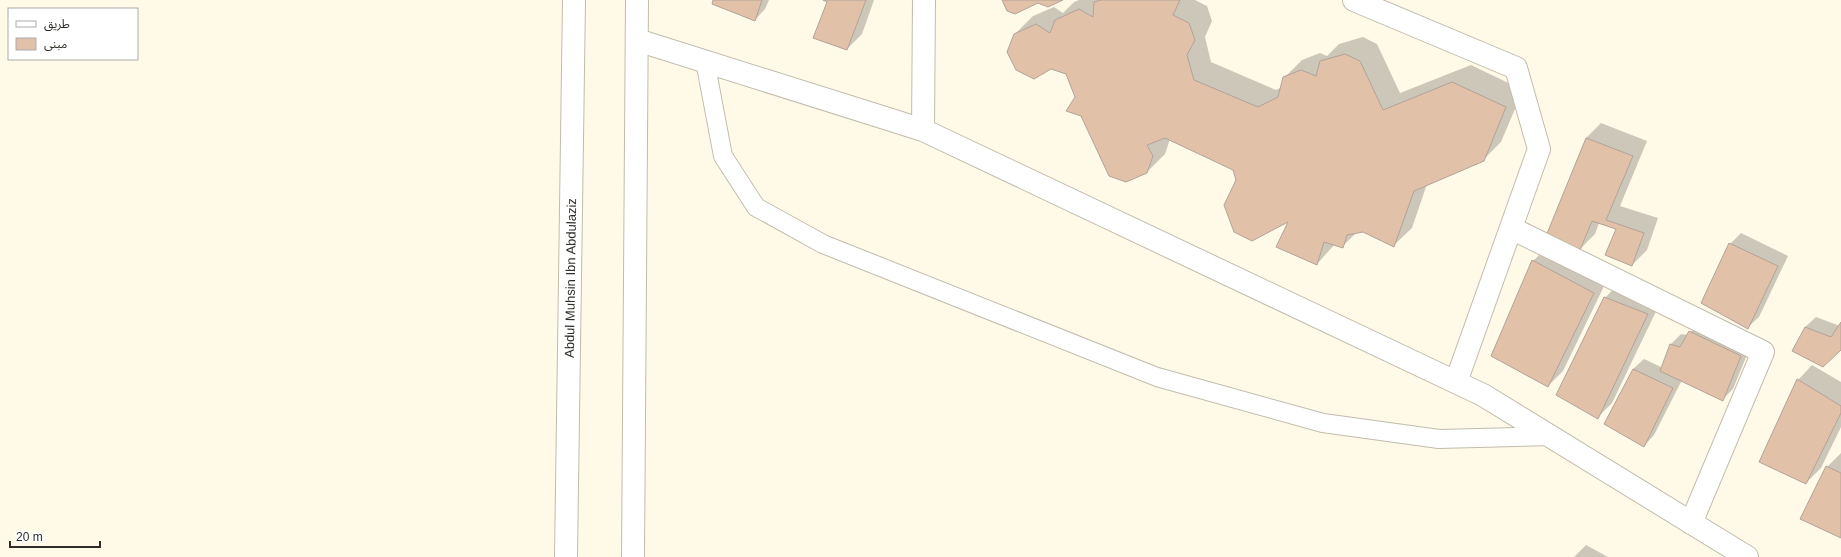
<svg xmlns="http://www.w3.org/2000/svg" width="1841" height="557" font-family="Helvetica,'Noto Sans Arabic',sans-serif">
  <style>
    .shadow { fill: #0003 }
    .building { fill: #e2c1a9; stroke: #b2a399 }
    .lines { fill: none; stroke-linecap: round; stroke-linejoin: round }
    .lane-casing { stroke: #c1bcac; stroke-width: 20 }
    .street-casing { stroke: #c1bcac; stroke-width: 24 }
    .secondary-casing { stroke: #c1bcac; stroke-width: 24 }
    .lane { stroke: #fff; stroke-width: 18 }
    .street { stroke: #fff; stroke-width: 22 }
    .secondary { stroke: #fff; stroke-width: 22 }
    .labels { text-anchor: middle; stroke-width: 4; stroke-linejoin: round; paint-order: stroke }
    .street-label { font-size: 13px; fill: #2f2d27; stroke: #fff }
  </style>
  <rect width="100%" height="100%" fill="#fff9e8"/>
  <!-- shadow -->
  <path class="shadow" d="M714,0H769L765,9L755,20Z
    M825,0H874L862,34L847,49L828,2Z
    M1079,0H1195L1207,6L1212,21L1205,37L1211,62L1276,90L1282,87L1284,78L1302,60L1320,53L1327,56L1339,44L1363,37L1377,44L1400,93L1471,65L1523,90L1501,142L1483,160L1427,184L1412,228L1394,245L1363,231L1356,233L1342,247L1335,244L1317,264L1290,220L1237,180L1234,169L1170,139L1165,154L1147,172L1076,97L1066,73L1015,34L1033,16L1054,7L1063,13L1074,2Z
    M1601,123L1647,141L1620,206L1658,218L1647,250L1632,265L1618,228L1599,223L1595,234L1580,249L1547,235L1586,138Z
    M1741,233L1788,256L1759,317L1748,327L1730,244Z
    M1548,246L1608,278L1563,371L1548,386L1533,261Z
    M1619,283L1662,299L1612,403L1597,418L1605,298Z
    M1816,317L1840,326L1841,324V349L1805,327Z
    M1701,321L1751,345L1733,389L1722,400L1682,380L1654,435L1644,446L1633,369L1644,359L1663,368L1671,344L1681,334L1688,335Z
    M1812,365L1841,382V427L1821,468L1806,483L1798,380Z
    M1841,453V537L1827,467Z
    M1586,545L1608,557H1574Z"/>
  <!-- building -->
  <path class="building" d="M713,0H762L755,21L712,4Z
    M823,0H866L847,50L813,38L827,2Z
    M1002,0H1063L1048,7L1038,3L1015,14L1007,11Z
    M1101,0H1180L1173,15L1189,23L1195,40L1187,55L1194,80L1258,107L1278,97L1283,77L1301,70L1316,76L1320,61L1345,54L1360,61L1383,110L1452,82L1506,107L1484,161L1414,191L1394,247L1363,232L1347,235L1343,248L1324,242L1317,265L1276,247L1288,222L1252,241L1234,232L1224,205L1236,180L1233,170L1165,138L1147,145L1153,156L1147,173L1126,182L1109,176L1081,116L1066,111L1075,97L1066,74L1051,69L1034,79L1016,70L1007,52L1014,34L1036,24L1050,33L1055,20L1079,9L1093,17L1094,2Z
    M1586,138L1633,156L1606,220L1644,233L1632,266L1605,255L1616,229L1592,221L1580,250L1546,236Z
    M1729,243L1778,266L1748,329L1701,303Z
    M1532,260L1594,293L1548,387L1491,356Z
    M1604,297L1648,314L1598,419L1556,395Z
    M1841,322V350L1823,367L1792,351L1805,327L1831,337Z
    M1689,331L1741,356L1723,401L1660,371L1670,344L1680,347Z
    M1633,369L1673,388L1644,447L1604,424Z
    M1797,379L1841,406V413L1806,484L1759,462Z
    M1826,466L1841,473V538L1800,519Z"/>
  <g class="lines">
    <defs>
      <path id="lane" d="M705,61L723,156L756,207L823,244L1157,377L1323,423L1439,439L1550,436"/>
      <path id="street" d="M1354,0L1516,68L1539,149L1456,382
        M637,40L923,130L1483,395L1747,557
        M923,130L924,0
        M1511,228L1763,352L1691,523"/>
      <g id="secondary">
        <path id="s1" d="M566,557L574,0"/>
        <path d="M633,557L637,0"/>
      </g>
    </defs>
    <!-- lane casing -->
    <use href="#lane" class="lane-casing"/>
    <!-- street casing -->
    <use href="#street" class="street-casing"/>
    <!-- secondary casing -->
    <use href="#secondary" class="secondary-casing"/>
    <!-- lane -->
    <use href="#lane" class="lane"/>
    <!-- street -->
    <use href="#street" class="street"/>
    <!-- secondary -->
    <use href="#secondary" class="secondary"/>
  </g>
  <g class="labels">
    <!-- street labels -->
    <g class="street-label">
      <text dy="5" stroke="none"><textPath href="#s1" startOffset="279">Abdul Muhsin Ibn Abdulaziz</textPath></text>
    </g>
  </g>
  <!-- legend -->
  <rect x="8" y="8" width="130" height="52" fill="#ffffff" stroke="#acaba9"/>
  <rect x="16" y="21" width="20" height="6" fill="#ffffff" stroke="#acaba9"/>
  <text x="44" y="28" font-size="12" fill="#2f2d27">طريق</text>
  <rect x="16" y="38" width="20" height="12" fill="#e2c1a9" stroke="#acaba9"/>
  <text x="44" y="48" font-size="12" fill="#2f2d27">مبنى</text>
  <!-- scale -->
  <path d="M10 541v6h90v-6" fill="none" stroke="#2f2d27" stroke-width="2"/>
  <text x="16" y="541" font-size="12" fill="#2f2d27" stroke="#ffffff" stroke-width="3" paint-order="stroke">20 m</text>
</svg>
